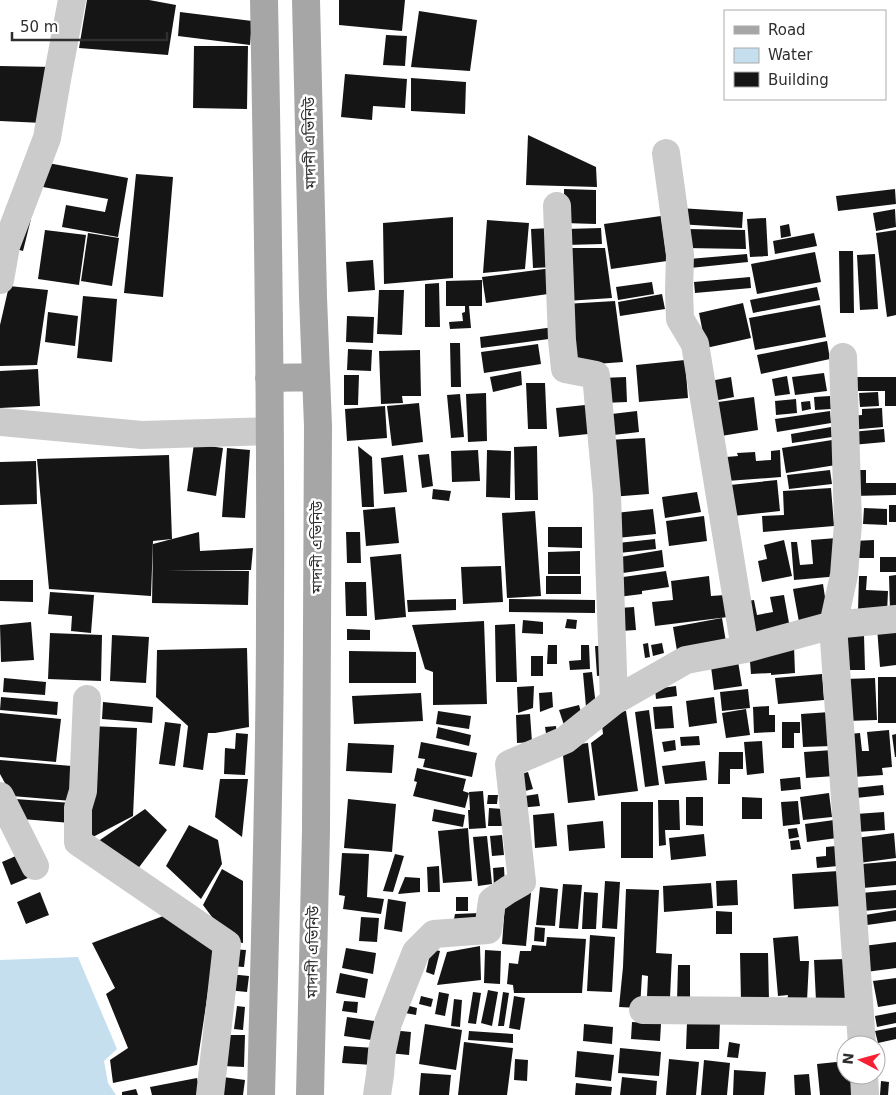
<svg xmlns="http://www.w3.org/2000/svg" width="896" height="1095" font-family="'DejaVu Sans','Noto Sans Bengali',sans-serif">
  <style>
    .water { fill: #c5dfef }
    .building { fill: #151515 }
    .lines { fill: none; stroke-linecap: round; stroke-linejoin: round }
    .minor { stroke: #cbcbcb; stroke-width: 28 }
    .major { stroke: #a6a6a6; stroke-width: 28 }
    .labels { text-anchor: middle; stroke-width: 5; stroke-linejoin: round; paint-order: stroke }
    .street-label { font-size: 15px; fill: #2e2e2e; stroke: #fff }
  </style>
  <rect width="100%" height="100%" fill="#fff"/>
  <!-- water -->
  <path class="water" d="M78,957L117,1049L104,1061L108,1083L116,1095H0V960Z"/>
  <!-- building -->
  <path class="building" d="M87,0H149L176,5L168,55L79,48Z
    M339,0H405L402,31L339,25Z
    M419,11L477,20L470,71L411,67Z
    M180,12L252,21L250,45L178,36Z
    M386,35L407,36L405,66L383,65Z
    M194,46H248L247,109L193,108Z
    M0,66L55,67L43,123L0,121Z
    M345,74L407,79L405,108L373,106L372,120L341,117Z
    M411,78L466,82L465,114L411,111Z
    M528,135L596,167L597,187L526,185Z
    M48,163L128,178L118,237L62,227L66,205L105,212L108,199L43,187Z
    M136,174L173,177L163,297L124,293Z
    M564,189L596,190V224L564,223Z
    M895,189L896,204L838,211L836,196Z
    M679,208L743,212L742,228L678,224Z
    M895,209L896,227L876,231L873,213Z
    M661,216L667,261L611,269L604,224Z
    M20,217L31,219L23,251L12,248Z
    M453,217V278L384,284L383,223Z
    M766,218L768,256L750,257L747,219Z
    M487,220L529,223L525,269L483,273Z
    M789,224L791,236L781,238L780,226Z
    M552,228L554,267L533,268L531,229Z
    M601,228L602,244L566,245V229Z
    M686,229L745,230L746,249L686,248Z
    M45,230L86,235L79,285L38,279Z
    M896,230V315L887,317L876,233Z
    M88,233L119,238L112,286L81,281Z
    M814,233L817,246L775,254L773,241Z
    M565,248H605L612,298L566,301Z
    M839,251H853L854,313H840Z
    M815,252L821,282L757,294L751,264Z
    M747,254L748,262L690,268L689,259Z
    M875,254L878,309L860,310L857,255Z
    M373,260L375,290L348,292L346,262Z
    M552,268L555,293L486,303L482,277Z
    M750,277L751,288L695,293L694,282Z
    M482,280V306H469L471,328L450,329L449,322L463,321L462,313L465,312V306H446V281Z
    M652,282L654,294L618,300L616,287Z
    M439,283L440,327H425V284Z
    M9,286L48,290L37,365L0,366V325Z
    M817,287L820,300L753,313L750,300Z
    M379,290H404L402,335L377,334Z
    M662,294L665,309L620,316L618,302Z
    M83,296L117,299L112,362L77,358Z
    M615,301L623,362L569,366L565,304Z
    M743,303L751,338L706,348L699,313Z
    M820,305L826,337L755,350L749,318Z
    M48,312L78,316L75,346L45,342Z
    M347,316L374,317L373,343L346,342Z
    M554,327L556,338L481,348L480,337Z
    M827,341L830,359L761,374L757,355Z
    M450,343H460L461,387H451Z
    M538,344L541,364L484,373L481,352Z
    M348,349L372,350L371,371L347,370Z
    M420,350L421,396H402L403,403L381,404L379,351Z
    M685,360L688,398L639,402L636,365Z
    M38,369L40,406L0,408V371Z
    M521,371L522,385L493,392L490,377Z
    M824,373L827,391L795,395L792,377Z
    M344,375H359L358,405H344Z
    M787,376L790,394L775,396L772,379Z
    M626,377L627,402L602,403L601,378Z
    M731,377L734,397L708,402L705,382Z
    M855,377H896V406H885V391H855Z
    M526,383H545L547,429H528Z
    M878,392L879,406L860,407L859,393Z
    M486,393L487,441L468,442L466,394Z
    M460,394L464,437L451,438L447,395Z
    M830,396L831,409L815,410L814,397Z
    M754,397L758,430L715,437L711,403Z
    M796,399L797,413L776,415L775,401Z
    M810,401L811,409L802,411L801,402Z
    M419,403L423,442L392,446L387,406Z
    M595,404L598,433L559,437L556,408Z
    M385,406L387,438L347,441L345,409Z
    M882,408L883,427L849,430L848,416L862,415V409Z
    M637,411L639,432L605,436L603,415Z
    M830,411L831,423L777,432L775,419Z
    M831,427L832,437L792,443L791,434Z
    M884,429L885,442L852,445L851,432Z
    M645,438L649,494L610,497L607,440Z
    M832,440L836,465L786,473L782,448Z
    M194,444L223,448L216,496L187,491Z
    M358,446L372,457L374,507H362Z
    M537,446L538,500H515L514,447Z
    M227,448L250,450L245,518L222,517Z
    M478,450L480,481L452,482L451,451Z
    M487,450L511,451L510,498L486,497Z
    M780,450L781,477L727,481L726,457L738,456L737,453L755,452L756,461L771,460V451Z
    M429,454L433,486L422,488L418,455Z
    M169,455L172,539L153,541L151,596L49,589L37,459Z
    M403,455L407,492L384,494L381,458Z
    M36,461L37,504L0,505V462Z
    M830,470L832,484L789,489L787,475Z
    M852,470H866V483H896V495L853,496Z
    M777,480L780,511L733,516L730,485Z
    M831,488L834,526L763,532L762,516L784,515L783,491Z
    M433,489L451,491L449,501L432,499Z
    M697,492L701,512L665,518L662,497Z
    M889,505H896V522H889Z
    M395,507L399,543L366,546L363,510Z
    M864,508L887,509V525L863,524Z
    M653,509L656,534L617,538L615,513Z
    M535,511L541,596L507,598L502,513Z
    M704,516L707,541L669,546L666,521Z
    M548,527H582V548L548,547Z
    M199,532L200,551L253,548L251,570H167L249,571L248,605L152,603L153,544Z
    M346,532H360L361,563H347Z
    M837,538L840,576L794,580L791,542H797L800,565L813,564L811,540Z
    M655,539L656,549L619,553L618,543Z
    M784,540L792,576L762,582L758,561L767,559L764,545Z
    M874,540V558H855L854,541Z
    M662,550L664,567L616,574L614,558Z
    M580,551V574H548V552Z
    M401,554L406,617L375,620L370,557Z
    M880,557H896V572H880Z
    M501,566L503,602L463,604L461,567Z
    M666,571L669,587L642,591V594L618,597L616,578Z
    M896,575V611H890L889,576Z
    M546,576H581V594H546Z
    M709,576L711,596L725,595L728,617L655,626L652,602L673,600L671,581Z
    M859,576H867L866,590L888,591L887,613L858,612Z
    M0,580H33V602L0,601Z
    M345,582H366L367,616H346Z
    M823,584L828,617L799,622L793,589Z
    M50,592L94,595L91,633L71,631L72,616L48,614Z
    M784,595L791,634L748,642L741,602L754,600L757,615L773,612L770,597Z
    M456,599V610L408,612L407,600Z
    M509,599L595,600V613L509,612Z
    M634,607L636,630L621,631L619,608Z
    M722,618L726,642L677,651L673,627Z
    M567,619L577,620L576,629L565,628Z
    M523,620L543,622V634L522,633Z
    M484,621L487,704L433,705V672L425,669L412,625Z
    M31,622L34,660L1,662L0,625Z
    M515,624L517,682H496L495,625Z
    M896,625V665L880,667L877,627Z
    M347,629L370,630V640H347Z
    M50,633L102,635L101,681L48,679Z
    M112,635L149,637L146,683L110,681Z
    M842,635H864L865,670H843Z
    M648,643L650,657L645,658L643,644Z
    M662,643L664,653L653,656L651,645Z
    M548,645H557V664H547Z
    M581,645H589L590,669L570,670L569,661L581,660Z
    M595,646H606L608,675L597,676Z
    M794,646L795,673L771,675V673L751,674L749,649Z
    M247,648L249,727L215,733H208L203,770L183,767L188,726L156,697L157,650Z
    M349,651L416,652V683H349Z
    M737,655L742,686L714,690L710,659Z
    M531,656H543V676H531Z
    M592,672L596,706L586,707L583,673Z
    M822,674L824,700L778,704L775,678Z
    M878,677H896V723H878Z
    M4,678L46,682L45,695L3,692Z
    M875,678L877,720L846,721L845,679Z
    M534,686L533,708L518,713L517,687Z
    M676,686L677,696L656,699L655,689Z
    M748,689L750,708L722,711L720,692Z
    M552,692L553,707L540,712L539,693Z
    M421,693L423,721L354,724L352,696Z
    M1,697L58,702L57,715L0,710Z
    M714,697L717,723L689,727L686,701Z
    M103,702L153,707L152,723L102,719Z
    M579,705L584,723L565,728L559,710Z
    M672,706L674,728L655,729L653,707Z
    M769,706V715H775V732L754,733L753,707Z
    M611,709L626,711L638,791L598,796L591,743L603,734L601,716Z
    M746,709L750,735L726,738L722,713Z
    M649,710L659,785L645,787L635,712Z
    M438,711L471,716L469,729L436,724Z
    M830,712L832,746L803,747L801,714Z
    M0,713L61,719L56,762L0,757Z
    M530,714L532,742L517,743L516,715Z
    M165,722L181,724L175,766L159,764Z
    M782,722H800V733H794V748H782Z
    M90,726L137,728L133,816L91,838Z
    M556,726L557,738L547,740L545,727Z
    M438,727L471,735L469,746L436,738Z
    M889,730L892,767L882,768L883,775L853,777L849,734L860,733L862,751H869L867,732Z
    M236,733L248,734L245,775L224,774L225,748L235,749Z
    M896,734V757H895L892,735Z
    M699,736L700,745L681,746L680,737Z
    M675,740L676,750L664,752L662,742Z
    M762,741L764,773L747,775L744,742Z
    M421,742L477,753L472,777L423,767L425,759L418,758Z
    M348,743L394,745L392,773L346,771Z
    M588,743L595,800L568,803L562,746Z
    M833,750L835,776L806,778L804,752Z
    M719,752H743V769H730V784H718Z
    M0,760L72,766V801L12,796L0,774Z
    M705,761L707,780L665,784L662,766Z
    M417,768L466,779L463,791L469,793L465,808L413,796L417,782L414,781Z
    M528,772L533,789L517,793L512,777Z
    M800,777L801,789L781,791L780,779Z
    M220,779H248L242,837L215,817Z
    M883,785L884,795L856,798L855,788Z
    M483,791L486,828L469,829L468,810H470L469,792Z
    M829,793L832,817L803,820L800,797Z
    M538,794L540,806L519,808L518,797Z
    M488,795H498L497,804H487Z
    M686,797H703V826L686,825Z
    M742,797L762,798V819H742Z
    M15,799L72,803L71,823L22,819Z
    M348,799L396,804L392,852L344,848Z
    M658,800H679L680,830H665L666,845L659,846Z
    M798,801L800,824L783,826L781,802Z
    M621,802H653V858H621Z
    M489,808L503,809L502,826H488Z
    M145,809L167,830L134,874L97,842Z
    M434,809L465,815L463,827L432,821Z
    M884,812L885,830L857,832L856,814Z
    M554,813L557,846L535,848L533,815Z
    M834,820L837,838L807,842L805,824Z
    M603,821L605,848L569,851L567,825Z
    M189,825L218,840L222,864L201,899L166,866Z
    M468,828L472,881L443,883L438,831Z
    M797,828L799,837L789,839L788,829Z
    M894,833L896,858L859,863L856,838Z
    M704,834L706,856L671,860L669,838Z
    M502,835L504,855L492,856L490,836Z
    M487,836L492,884L478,886L473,837Z
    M799,840L801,849L791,850L790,841Z
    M836,846L838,866L817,868L816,857L826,856V847Z
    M25,852L35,875L11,885L2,862Z
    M342,853L369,854L367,897L384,899L381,914L343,909L345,896L339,895Z
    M395,854L404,856L393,892L383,891Z
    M896,861V885L863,888L862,864Z
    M439,866L440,892H428L427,867Z
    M504,867L505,886L494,887L493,868Z
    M222,869L243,881V943L230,941L203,905Z
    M839,871L841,906L794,909L792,874Z
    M405,877L420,878V892L398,894Z
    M737,880L738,905L717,906L716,881Z
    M605,881L620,882L617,929L602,928Z
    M711,883L713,908L664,912L663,886Z
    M563,884L582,885L578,929L559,928Z
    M540,887L558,889L555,926L536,925Z
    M626,889L659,890L656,953L672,954L670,998L647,997L648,976L642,975L640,1008L619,1007L623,967Z
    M896,890V908L863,911L861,893Z
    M506,891L531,893L526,946L502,944Z
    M40,892L49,915L26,924L17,902Z
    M584,892L598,893L596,929H582Z
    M456,897H468V911H456Z
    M388,899L406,902L402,932L384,929Z
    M179,910L214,952L197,1065L113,1083L110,1060L128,1048L106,994L115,988L92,943Z
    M896,910V921L867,925L865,915Z
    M716,911L732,912V934H716Z
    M480,913L481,926L452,929L455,914Z
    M361,917L379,918L377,942L359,941Z
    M535,927L545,928L544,942L534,941Z
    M590,935L615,937L612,992L587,991Z
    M798,936L800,961H809L807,1001H787L788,995L778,996L773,938Z
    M547,937L586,939L582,993H514L513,985L507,984L509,963L518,964L520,951H531L532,945L546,946Z
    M896,942V968L866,972L863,946Z
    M480,946L481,980L437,985L447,952Z
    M346,948L376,953L373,974L342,968Z
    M231,949L246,950L244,967L229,966Z
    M431,949L440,951L434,975L426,972Z
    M485,950L501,951L500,984L484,983Z
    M740,953H768L769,1000L741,1001Z
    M846,959L848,1000L816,1001L814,960Z
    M678,965H690V1002L677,1001Z
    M340,973L368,979L365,998L336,993Z
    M229,974L249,976L247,992L227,990Z
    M896,978V1004L878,1007L873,981Z
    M488,990L498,992L492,1026L481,1023Z
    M439,992L449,994L445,1016L435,1014Z
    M473,992L481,993L476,1024L468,1023Z
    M503,992L509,993L504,1026H498Z
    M421,996L433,999L431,1007L419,1004Z
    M514,996L525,998L520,1030L509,1028Z
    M454,999L462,1000L460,1027L451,1026Z
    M344,1001L358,1002L357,1013L342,1011Z
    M402,1004L417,1008L416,1015L400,1012Z
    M237,1006L245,1007L243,1030L234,1029Z
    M896,1012V1023L877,1027L875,1016Z
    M347,1017L381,1022L378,1041L344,1036Z
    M632,1022L661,1024L660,1041L631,1039Z
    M687,1022H720L719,1049H686Z
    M425,1024L462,1030L456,1070L419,1064Z
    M584,1024L613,1027L612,1044L583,1041Z
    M896,1027V1039L878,1043L875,1031Z
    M391,1030L411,1032L409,1055L389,1053Z
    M469,1031L513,1034V1043L468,1040Z
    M224,1035H245L244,1067L223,1066Z
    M464,1042L513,1048L507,1095H458Z
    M729,1042L740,1044L738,1058L727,1057Z
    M344,1046L375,1048L373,1065L342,1063Z
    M620,1048L661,1052L659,1076L618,1073Z
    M577,1051L614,1055L611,1081L575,1077Z
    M515,1059L528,1060L527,1081L514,1080Z
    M669,1059L699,1062L696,1095H666Z
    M704,1060L730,1063L727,1095H701Z
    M846,1061V1075H858L860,1095H820L817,1064Z
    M734,1070L766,1072L764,1095H733Z
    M421,1073L451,1075L449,1095H419Z
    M809,1074L811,1095H795L794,1075Z
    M223,1077L245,1080L243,1095H221Z
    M622,1077L657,1081L656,1095H620Z
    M197,1078L201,1095H152L150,1087Z
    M881,1081L889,1082L888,1095H880Z
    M576,1083L612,1087L611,1095H575Z
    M136,1089L138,1095H122V1092Z"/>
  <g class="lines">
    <!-- minor -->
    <path class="minor" d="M666,153L680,255L679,291L680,319L695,344L745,649
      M557,206L562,340L565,369L596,375L607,495L614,701
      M0,280L6,246L47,138L58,74L72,0
      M843,357L848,523L844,575L833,625L862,1045
      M0,422L142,435L269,431
      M87,699L83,791L78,808V842L227,944L210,1095
      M0,796L35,866
      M643,1010L860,1012
      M864,1075L865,1095
      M377,1095L380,1075L382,1051L388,1023L416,952L434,934L488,930L492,901L508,890L522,882L509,764L565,740L614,701L686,660L745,649L833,625L896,619"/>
    <!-- major -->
    <path class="major" d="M306,0L313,297L318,426L316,830L310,1095
      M269,378L316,377
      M261,1095C265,935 270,776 270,616C271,411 268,205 264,0"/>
  </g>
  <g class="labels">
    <!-- street labels -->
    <g class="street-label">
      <text transform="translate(310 143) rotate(-91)" y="5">মাদানী এভিনিউ</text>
      <text transform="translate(317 547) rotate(-90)" y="5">মাদানী এভিনিউ</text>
      <text transform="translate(313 952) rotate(-89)" y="5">মাদানী এভিনিউ</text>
    </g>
  </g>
  <!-- legend -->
  <rect x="724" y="10" width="162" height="90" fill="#ffffff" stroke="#ababab"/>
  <rect x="734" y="26" width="25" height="8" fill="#a6a6a6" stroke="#ababab"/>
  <text x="768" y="35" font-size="15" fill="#2e2e2e">Road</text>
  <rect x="734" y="48" width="25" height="15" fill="#c5dfef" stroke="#ababab"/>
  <text x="768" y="60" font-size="15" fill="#2e2e2e">Water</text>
  <rect x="734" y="72" width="25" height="15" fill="#151515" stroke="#ababab"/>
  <text x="768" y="85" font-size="15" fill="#2e2e2e">Building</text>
  <!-- north arrow -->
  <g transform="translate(861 1060) rotate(276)"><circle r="24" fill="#ffffff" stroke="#ababab"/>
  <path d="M0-4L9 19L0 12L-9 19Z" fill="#f52033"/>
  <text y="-8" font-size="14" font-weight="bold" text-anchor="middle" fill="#2e2e2e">N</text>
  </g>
  <!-- scale -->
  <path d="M12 32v8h155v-8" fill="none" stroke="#2e2e2e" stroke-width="2.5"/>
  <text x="20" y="32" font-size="15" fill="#2e2e2e" stroke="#ffffff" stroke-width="4" paint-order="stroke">50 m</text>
</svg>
